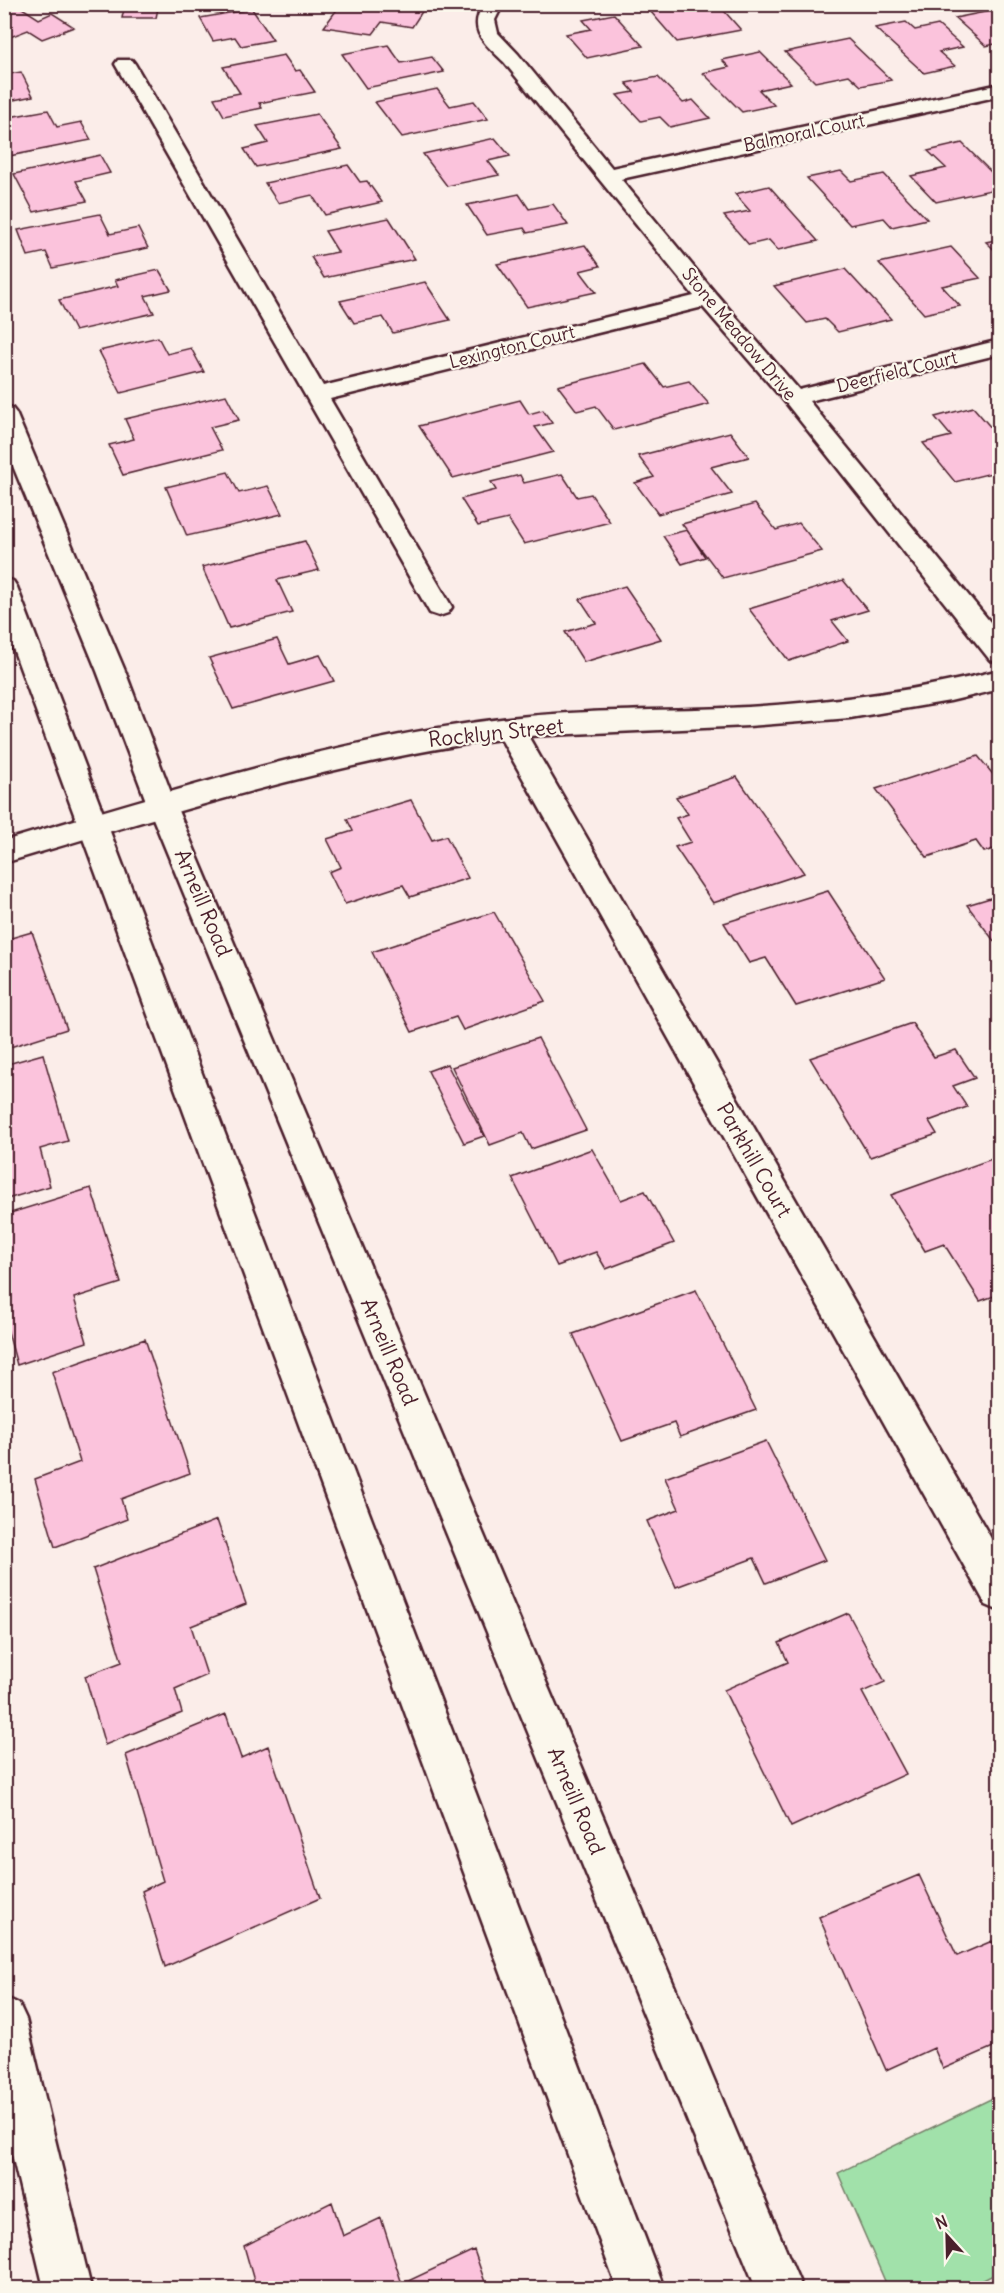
<svg xmlns="http://www.w3.org/2000/svg" width="1004" height="2293" font-family="Delius,sans-serif">
  <style>
    .green { fill: #a1e1aa; stroke: #76806a; stroke-width: 1.5 }
    .building { fill: #fbc3dc; stroke: #4a1f2b; stroke-width: 1.5 }
    .lines { fill: none; stroke-linecap: round; stroke-linejoin: round }
    .minor-casing { stroke: #4a1f2b; stroke-width: 5 }
    .secondary-casing { stroke: #4a1f2b; stroke-width: 5 }
    .minor { fill: #fbf7ec; fill-rule: evenodd }
    .secondary { fill: #fbf7ec; fill-rule: evenodd }
    .labels { text-anchor: middle; stroke-width: 4.5; stroke-linejoin: round; paint-order: stroke }
    .far-street-label { font-size: 18px; fill: #4a1f2b; stroke: #fbf7ec }
    .street-label { font-size: 21px; fill: #4a1f2b; stroke: #fbf7ec }
  </style>
  <rect width="100%" height="100%" fill="#fbede9"/>
  <filter id="ink" filterUnits="userSpaceOnUse"><feTurbulence type="fractalNoise" baseFrequency=".0167" numOctaves="2"/><feDisplacementMap in="SourceGraphic" scale="12" xChannelSelector="R" yChannelSelector="G"/><feConvolveMatrix kernelMatrix="1 2 1 2 8 2 1 2 1" color-interpolation-filters="sRGB"/></filter>
  <g filter="url(#ink)">
    <!-- green -->
    <path class="green" d="M999,2095V2272L968,2288H888L838,2173Z"/>
    <!-- building -->
    <path class="building" d="M4,4H16L39,19L52,13L74,27L42,39L28,30L5,39Z
      M125,4H188L187,8H158L156,18H122Z
      M341,4L382,9L385,4L423,10L412,27L382,22L373,34L324,27Z
      M644,4H680L684,9L718,4L741,30L677,42Z
      M252,9L273,40L241,46L235,37L213,41L200,18Z
      M1000,9V43L986,46L955,18Z
      M614,14L643,46L587,58L566,34L591,29L583,20Z
      M906,22L915,30L938,25L963,47L939,52L955,66L924,73L875,28Z
      M848,39L891,80L861,86L849,75L815,82L785,52Z
      M388,45L401,63L432,57L444,72L366,88L342,54Z
      M760,52L791,83L759,90L774,105L742,112L703,73L729,67L722,60Z
      M284,55L295,71L300,70L315,92L259,103L262,108L224,116L214,98L240,93L223,67Z
      M21,72L33,96L4,102V75Z
      M658,77L683,103L693,100L710,118L670,127L660,117L641,121L617,95L634,92L626,83Z
      M437,89L450,106L474,101L488,119L402,137L375,102Z
      M48,110L57,127L81,122L91,140L4,157V118Z
      M317,114L342,149L256,167L244,149L268,143L257,126Z
      M495,138L510,156L488,161L499,175L447,186L423,154Z
      M962,143L1000,181V188L936,202L911,176L946,168L928,151Z
      M100,155L110,173L76,181L87,201L34,212L14,174Z
      M348,165L360,182L367,181L382,202L325,215L312,195L278,203L265,183Z
      M841,171L851,181L884,174L927,219L892,227L884,218L850,225L807,178Z
      M769,186L818,241L778,250L769,240L749,245L724,216L750,211L735,194Z
      M519,194L529,209L553,204L568,225L527,233L524,228L487,235L467,205Z
      M100,214L110,234L138,228L148,248L53,268L46,252L28,256L18,230Z
      M389,218L415,259L324,278L311,257L338,252L325,231Z
      M1000,239V255L986,242Z
      M585,245L600,266L580,271L596,292L527,307L497,264Z
      M951,247L980,278L942,286L960,306L924,314L879,263Z
      M845,269L891,319L838,332L825,319L807,323L774,286Z
      M159,270L171,290L145,296L154,313L75,331L59,300L118,286L115,280Z
      M425,282L450,320L393,333L383,317L354,323L340,301Z
      M158,337L167,354L191,348L204,372L121,393L99,351Z
      M646,364L664,387L689,381L709,404L614,430L596,406L577,411L558,386Z
      M226,395L239,420L210,427L222,450L123,475L109,445L134,439L125,419Z
      M520,400L529,414L543,410L552,423L535,427L553,452L453,478L419,426Z
      M973,407L1000,438V471L955,482L923,443L951,436L935,417Z
      M730,432L749,457L711,467L732,494L658,514L635,483L654,477L638,456Z
      M228,472L239,493L268,486L282,514L187,536L166,487Z
      M562,474L577,497L591,494L610,522L524,544L508,519L478,526L461,499L496,490L491,482L520,475L524,483Z
      M755,504L776,530L799,523L822,551L723,578L682,524Z
      M687,530L705,557L682,564L663,536Z
      M305,541L319,570L277,580L292,612L229,628L202,567Z
      M843,580L868,610L832,621L848,641L789,661L749,609Z
      M625,586L661,639L584,662L565,632L596,623L580,599Z
      M277,639L289,664L320,655L334,681L233,709L209,658Z
      M978,756L1000,783V847L984,852L976,841L927,857L876,789Z
      M737,777L804,873L713,903L675,847L691,842L676,818L688,814L676,797Z
      M411,800L432,840L446,836L468,878L410,897L403,885L345,904L329,872L341,867L327,839L353,831L347,819Z
      M828,891L885,978L796,1006L766,958L749,963L724,923Z
      M1000,895V949L967,905Z
      M494,912L545,1001L463,1030L456,1017L412,1032L372,952Z
      M32,932L67,1029L4,1049V940Z
      M912,1023L934,1057L956,1050L975,1078L953,1086L967,1107L929,1121L937,1134L870,1157L810,1058Z
      M538,1038L586,1130L531,1149L523,1133L490,1145L452,1067Z
      M43,1054L68,1141L40,1149L50,1186L4,1200V1065Z
      M447,1064L484,1136L464,1143L428,1071Z
      M592,1149L621,1200L645,1191L674,1243L606,1269L596,1252L557,1266L512,1178Z
      M1000,1156V1294L980,1301L944,1244L925,1251L891,1195Z
      M91,1188L121,1283L74,1298L87,1342L17,1365L4,1317V1215Z
      M696,1290L756,1410L680,1437L674,1423L622,1441L573,1334Z
      M145,1339L190,1473L121,1499L127,1519L55,1547L35,1479L80,1462L52,1372Z
      M766,1441L825,1560L766,1583L754,1558L676,1587L647,1521L679,1509L665,1478Z
      M217,1520L246,1604L191,1626L207,1675L175,1689L182,1713L105,1745L85,1676L122,1662L93,1569Z
      M848,1613L885,1682L862,1692L906,1774L791,1827L724,1690L788,1662L779,1643Z
      M226,1714L241,1758L268,1746L320,1898L165,1967L142,1891L163,1881L126,1755Z
      M919,1875L957,1956L992,1941L1000,1957V2044L943,2069L934,2048L886,2070L819,1917Z
      M332,2202L343,2236L381,2218L402,2284L474,2250L487,2288H256L244,2246Z"/>
    <g class="lines">
      <defs>
        <path id="minor" d="M484,4H503L495,20L498,33L518,54L612,168L1000,84V96L621,179L716,294L799,390L1000,340V354L809,401L1000,634V662L990,660L786,403L703,307L330,399L452,607L448,613L439,616L430,613L115,64L118,60H132L135,64L323,386L694,296L504,62C486,44 466,31 484,4Z
          M1000,670V689L950,701L850,718L748,726L528,736L1000,1554V1611L986,1605L501,739C331,762 169,814 4,863V841C171,792 336,738 509,718C588,709 669,711 748,707C833,702 917,691 1000,670Z
          M4,1997L19,2004L26,2019L91,2288H44L4,2121Z"/>
        <path id="secondary" d="M4,406L12,408L16,413L125,671L176,806L802,2288H756L148,806L97,671L4,444Z
          M4,578L13,581L17,587L664,2288H617L4,624Z"/>
      </defs>
      <!-- minor casing -->
      <use href="#minor" class="minor-casing"/>
      <!-- secondary casing -->
      <use href="#secondary" class="secondary-casing"/>
      <!-- minor -->
      <use href="#minor" class="minor"/>
      <!-- secondary -->
      <use href="#secondary" class="secondary"/>
    </g>
  </g>
  <g class="labels">
    <!-- far-street labels -->
    <g class="far-street-label">
      <text transform="translate(804 133) rotate(-12)" y="6">Balmoral Court</text>
      <text transform="translate(739 334) rotate(50)" y="6">Stone Meadow Drive</text>
      <text transform="translate(512 347) rotate(-14)" y="6">Lexington Court</text>
      <text transform="translate(897 372) rotate(-14)" y="6">Deerfield Court</text>
    </g>
    <!-- street labels -->
    <g class="street-label">
      <text transform="translate(496 733) rotate(-6)" y="7">Rocklyn Street</text>
      <text transform="translate(203 903) rotate(67)" y="7">Arneill Road</text>
      <text transform="translate(754 1160) rotate(60)" y="7">Parkhill Court</text>
      <text transform="translate(389 1352) rotate(67)" y="7">Arneill Road</text>
      <text transform="translate(576 1801) rotate(67)" y="7">Arneill Road</text>
    </g>
  </g>
  <!-- margin -->
  <rect width="1004" height="2293" fill="none" stroke="#fbf7ec" stroke-width="24"/>
  <rect x="12" y="12" width="980" height="2269" fill="none" stroke="#4a1f2b" stroke-width="2" filter="url(#ink)"/>
  <!-- north arrow -->
  <g transform="translate(947 2236) rotate(338)" stroke="#fbf7ec" stroke-width="4.5" paint-order="stroke">
  <path d="M0-4.5L10 22L0 15L-10 22Z" fill="#4a1f2b"/>
  <text y="-9" font-size="16" font-weight="bold" text-anchor="middle" fill="#4a1f2b">N</text>
  </g>
</svg>
